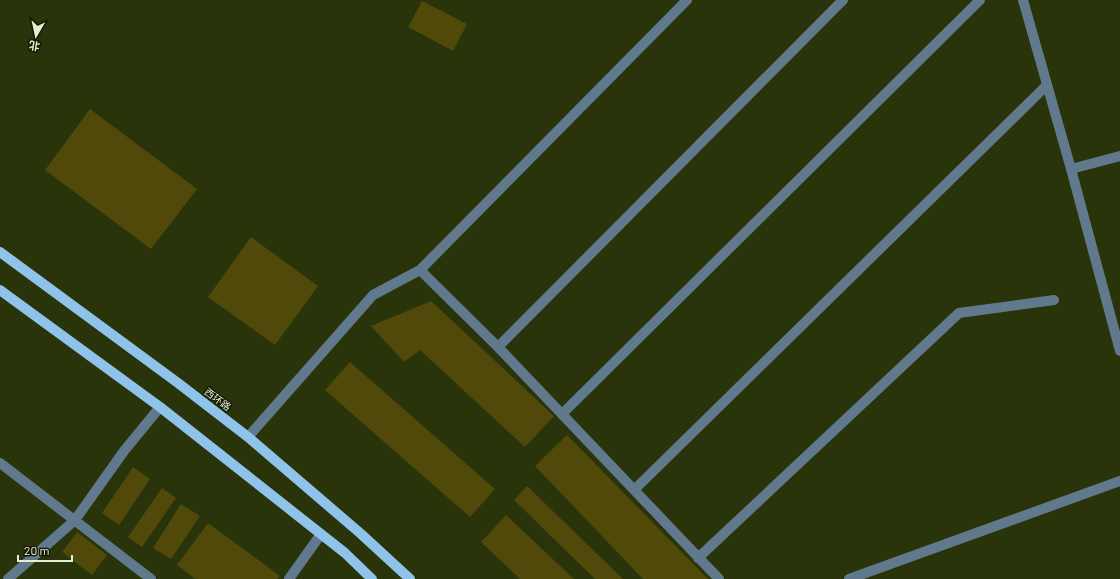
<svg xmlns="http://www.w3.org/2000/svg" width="1120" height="579" font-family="Barlow,'Noto Sans SC',sans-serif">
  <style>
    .building { fill: #504909 }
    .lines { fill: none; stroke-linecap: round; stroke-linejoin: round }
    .minor { stroke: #61798d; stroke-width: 10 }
    .major { stroke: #90c3ea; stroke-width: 10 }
    .labels { text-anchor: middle; stroke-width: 3; stroke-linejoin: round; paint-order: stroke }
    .street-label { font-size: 10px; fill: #e5efd2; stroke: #141a05 }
  </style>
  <rect width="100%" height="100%" fill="#2a340b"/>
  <!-- building -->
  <path class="building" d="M422,1L467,24L453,51L408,27Z
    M90,109L197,189L151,249L45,170Z
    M251,237L318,286L275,345L208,297Z
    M431,301L554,416L525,447L420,350L404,362L371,326Z
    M350,362L495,489L470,517L325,390Z
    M567,435L708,579H643L535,466Z
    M133,467L150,479L119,525L102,513Z
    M527,486L623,579H595L514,500Z
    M162,488L176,498L142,547L128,537Z
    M181,504L200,516L171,559L153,548Z
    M506,515L574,579H520L481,542Z
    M208,523L280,576L277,579H195L177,565Z
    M77,532L107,555L92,575L62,552Z"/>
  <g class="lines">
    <!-- minor -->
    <path class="minor" d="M1023,0L1071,169L1120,351
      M1071,169L1120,156
      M420,270L687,0
      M498,347L843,0
      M562,414L980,0
      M248,437L373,295L420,270L498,347L719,579
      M0,463L151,579
      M634,490L1047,85
      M698,558L959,313L1054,300
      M8,579L75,520L124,451L160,407
      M289,579L321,534
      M849,579L1120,481"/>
    <!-- major -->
    <path class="major" d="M0,252L178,383L248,437L360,533L410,579
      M0,290L160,407L207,444L345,553L372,579"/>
  </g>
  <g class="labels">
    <!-- street labels -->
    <g class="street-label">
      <text transform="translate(218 399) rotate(37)" y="4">西环路</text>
    </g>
  </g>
  <!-- north arrow -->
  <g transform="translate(36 36) rotate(189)" stroke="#141a05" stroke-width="3" paint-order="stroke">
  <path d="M0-3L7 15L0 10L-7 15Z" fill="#e5efd2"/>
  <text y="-6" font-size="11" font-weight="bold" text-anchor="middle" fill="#e5efd2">北</text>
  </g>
  <!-- scale -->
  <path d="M18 555v6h54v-6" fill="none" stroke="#e5efd2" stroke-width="2"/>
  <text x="24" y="555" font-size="12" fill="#e5efd2" stroke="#141a05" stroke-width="3" paint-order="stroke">20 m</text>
</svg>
